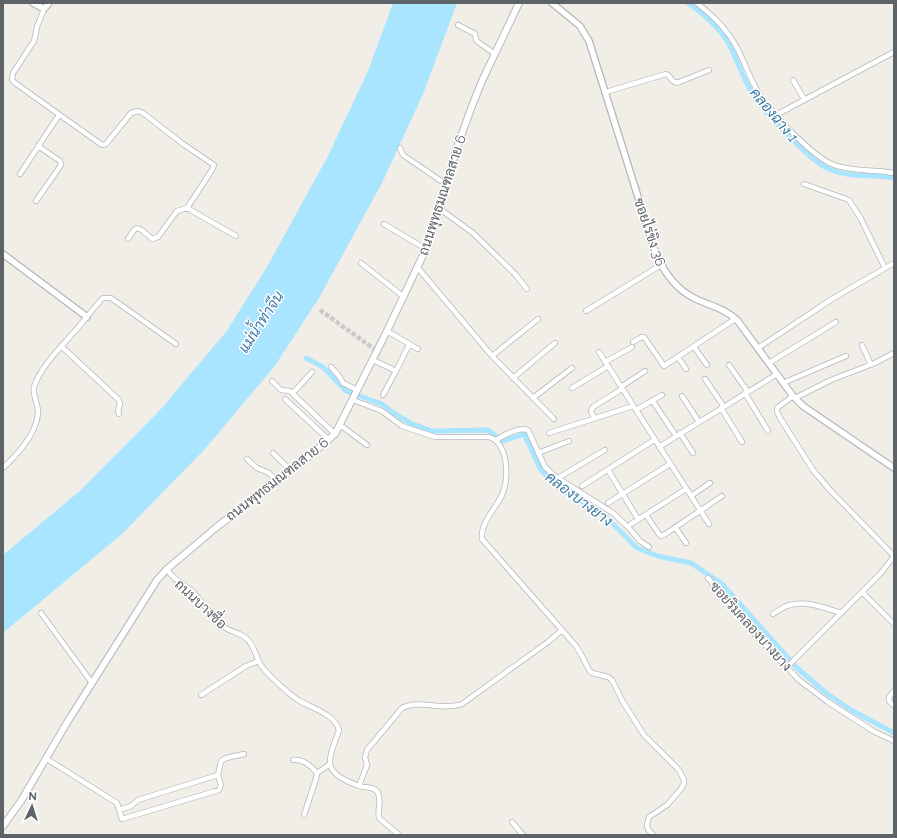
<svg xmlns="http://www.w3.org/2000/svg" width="897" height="838" font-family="Raleway,Sarabun,sans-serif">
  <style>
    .water { fill: #a9e5ff }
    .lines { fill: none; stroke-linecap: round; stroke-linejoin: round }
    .canal { stroke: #a9e5ff; stroke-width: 5 }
    .minor-tunnel { stroke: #cccac7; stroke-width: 4.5; stroke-dasharray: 4.5 2; stroke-linecap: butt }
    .minor-casing { stroke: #b4b8bb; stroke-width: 6 }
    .tertiary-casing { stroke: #b4b8bb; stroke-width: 8 }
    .secondary-casing { stroke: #b5babe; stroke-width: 8 }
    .minor { stroke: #fff; stroke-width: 4.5 }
    .tertiary { stroke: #fff; stroke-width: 5.5 }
    .secondary { stroke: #fff; stroke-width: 6 }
    .labels { text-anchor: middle; stroke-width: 3; stroke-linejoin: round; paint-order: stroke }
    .street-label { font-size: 14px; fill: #5e6367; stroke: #fff }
    .water-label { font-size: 15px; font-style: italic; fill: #3d7ba2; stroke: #fff }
  </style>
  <rect width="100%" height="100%" fill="#f1ede7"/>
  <!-- water -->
  <path class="water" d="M393,3H457L423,94L382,183L319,298L274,367L204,450L122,534L3,633V555L81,490L160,410L226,332L267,267L328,156L368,71Z"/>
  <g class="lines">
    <!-- canal -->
    <path class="canal" d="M688,3C704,14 721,29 730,46C738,62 744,81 754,96C765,113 780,127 795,142C806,152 816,164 831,170C851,178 873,174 894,178
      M306,358L323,367L346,391L382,404L392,412L410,423L432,431L488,430L503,441L524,434L541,470L561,490L603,514L637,548L658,556L691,563L722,584L797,668L826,693L851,710L894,733"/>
    <!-- minor-tunnel -->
    <path class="minor-tunnel" d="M320,310L377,351"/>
    <defs>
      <path id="minor" d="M697,3C709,13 720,22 729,35C742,52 747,74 758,92C769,111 814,158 834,165C853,172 874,169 894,173
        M44,9L37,27L34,41L13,73L12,80L15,83L102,145L106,144L131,113L138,111L143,113L183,144L214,165L212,170L187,208L177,211L158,237L152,239L142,230L137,228L134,230L128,239
        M458,25L475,34L476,40L478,42L495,54
        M793,80L804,99
        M606,92L666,74L668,75L673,81L677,83L709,70
        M776,115L894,52
        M400,148L403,155L447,185
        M20,174L59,115
        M804,184L849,200L861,219L885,268
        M36,201L61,165L60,161L38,146
        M187,208L236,236
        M440,209L473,233L515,274L527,289
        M384,224L426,249
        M361,263L404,297
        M418,268L492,356L554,419
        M586,311L661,265
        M387,331L418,349
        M633,342L642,337H644L664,366L735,319
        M862,345L871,365
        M61,346L118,399L120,403L118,411L119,414
        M694,347L707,365
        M758,348L832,299L894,263
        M599,352L709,524
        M492,356L538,319
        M678,357L686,369
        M373,360L396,371L383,395
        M605,362L632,347
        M769,363L836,322
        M729,365L748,392
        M331,367L339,376L343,383L357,390
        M396,371L409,345
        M513,378L555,343
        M705,379L724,407
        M272,381L281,390L290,391L335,434
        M783,383L846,356
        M621,387L645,371
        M572,388L608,366
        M293,393L312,372
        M745,393L768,431
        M682,396L699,422
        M533,398L572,368
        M795,398L831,380L875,363L894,353
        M285,399L329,440
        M353,400L382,411L402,426L435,437H489C509,444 509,478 502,495C496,508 480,523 482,539L576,646L582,656L589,670L592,673L608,677L612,680L623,702L644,735L679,770L684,780V783L681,789L667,805L649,817L647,825L648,829L653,835
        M652,400L676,436
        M721,408L742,442
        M636,410L662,395
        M594,418L591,411L593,407L622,389
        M340,425L367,445
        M549,433L633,406
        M680,433L693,453
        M496,440C505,435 517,427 528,430L545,467L556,477L613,513L629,528L640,541L649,547
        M659,447L777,374
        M273,453L291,471
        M538,453L569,441
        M247,459L257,468L269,473L277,481
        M3,468C18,454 38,433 38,411C38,405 32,393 34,387C41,366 61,347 75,331C85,320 93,308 103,298H111L176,344
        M608,470L638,519
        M558,478L605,450
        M582,486L654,440
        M691,496L710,483
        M608,503L670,464
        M646,515L659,534L661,536L664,535L722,496
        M631,524L686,489
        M675,527L686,543
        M167,569C175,582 182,582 192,591C203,602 212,617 224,627C231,632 240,633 246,638C254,645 255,653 259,662C264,672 288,693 298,700C311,708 335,714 339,730C336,741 329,752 330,764C332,776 349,782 359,786C365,788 375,786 378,793C382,801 377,810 379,818L399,835
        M708,578L750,629L799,680L828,702L873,731L894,741
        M862,592L894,624
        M41,613L92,683
        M773,614C778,611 784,606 790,605C806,600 825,608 841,613
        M787,667L881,573L894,556L829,489L813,470L780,418L777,411V408L793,396
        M894,691L889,697V701L894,706
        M201,695L246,666L259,661
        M47,759L117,803L122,819L219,790L221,785L218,775L221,761L226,758L244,754
        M293,760C301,758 312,766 317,773L316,779L304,815
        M317,773L330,764
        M359,786L367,765L365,757L367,750L402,708C420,699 443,711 462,704L548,642L562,630
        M119,810L131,806L138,800L218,775
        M512,822L523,835"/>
      <path id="tertiary" d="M33,3L44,9L49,3
        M552,3L580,26L589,41L655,251C663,271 674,288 694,298C710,306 724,308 737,320L793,396L803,406L894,468
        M3,254L87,317"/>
      <path id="secondary" d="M3,826L21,801L68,721L157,580L167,569L218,526L306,459L335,434L387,331L426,249L440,209L456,150L472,106L482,81L519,3"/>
    </defs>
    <!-- minor casing -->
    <use href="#minor" class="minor-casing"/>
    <!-- tertiary casing -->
    <use href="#tertiary" class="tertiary-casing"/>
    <!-- secondary casing -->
    <use href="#secondary" class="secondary-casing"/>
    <!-- minor -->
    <use href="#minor" class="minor"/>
    <!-- tertiary -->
    <use href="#tertiary" class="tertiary"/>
    <!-- secondary -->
    <use href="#secondary" class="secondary"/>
  </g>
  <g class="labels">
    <!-- street labels -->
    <g class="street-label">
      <text transform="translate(442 195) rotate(-72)" y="5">ถนนพุทธมณฑลสาย 6</text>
      <text transform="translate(650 232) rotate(71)" y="5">ซอยไร่ขิง 36</text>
      <text transform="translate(277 479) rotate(-38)" y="5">ถนนพุทธมณฑลสาย 6</text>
      <text transform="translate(201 604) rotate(43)" y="5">ถนนบางซื่อ</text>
      <text transform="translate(751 626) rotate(48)" y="5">ซอยริมคลองบางยาง</text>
    </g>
    <!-- water labels -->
    <g class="water-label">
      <text transform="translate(774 115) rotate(50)" y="5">คลองฉาง 1</text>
      <text transform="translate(261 322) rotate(-57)" y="5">แม่น้ำท่าจีน</text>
      <text transform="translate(579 499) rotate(37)" y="5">คลองบางยาง</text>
    </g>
  </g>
  <!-- border -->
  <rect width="897" height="838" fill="none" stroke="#5e6367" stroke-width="8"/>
  <!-- north arrow -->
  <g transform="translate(32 806) rotate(4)" stroke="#ffffff" stroke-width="3" paint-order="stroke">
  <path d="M0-3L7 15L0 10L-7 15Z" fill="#5e6367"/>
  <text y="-6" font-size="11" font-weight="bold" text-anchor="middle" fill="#5e6367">N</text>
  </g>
</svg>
